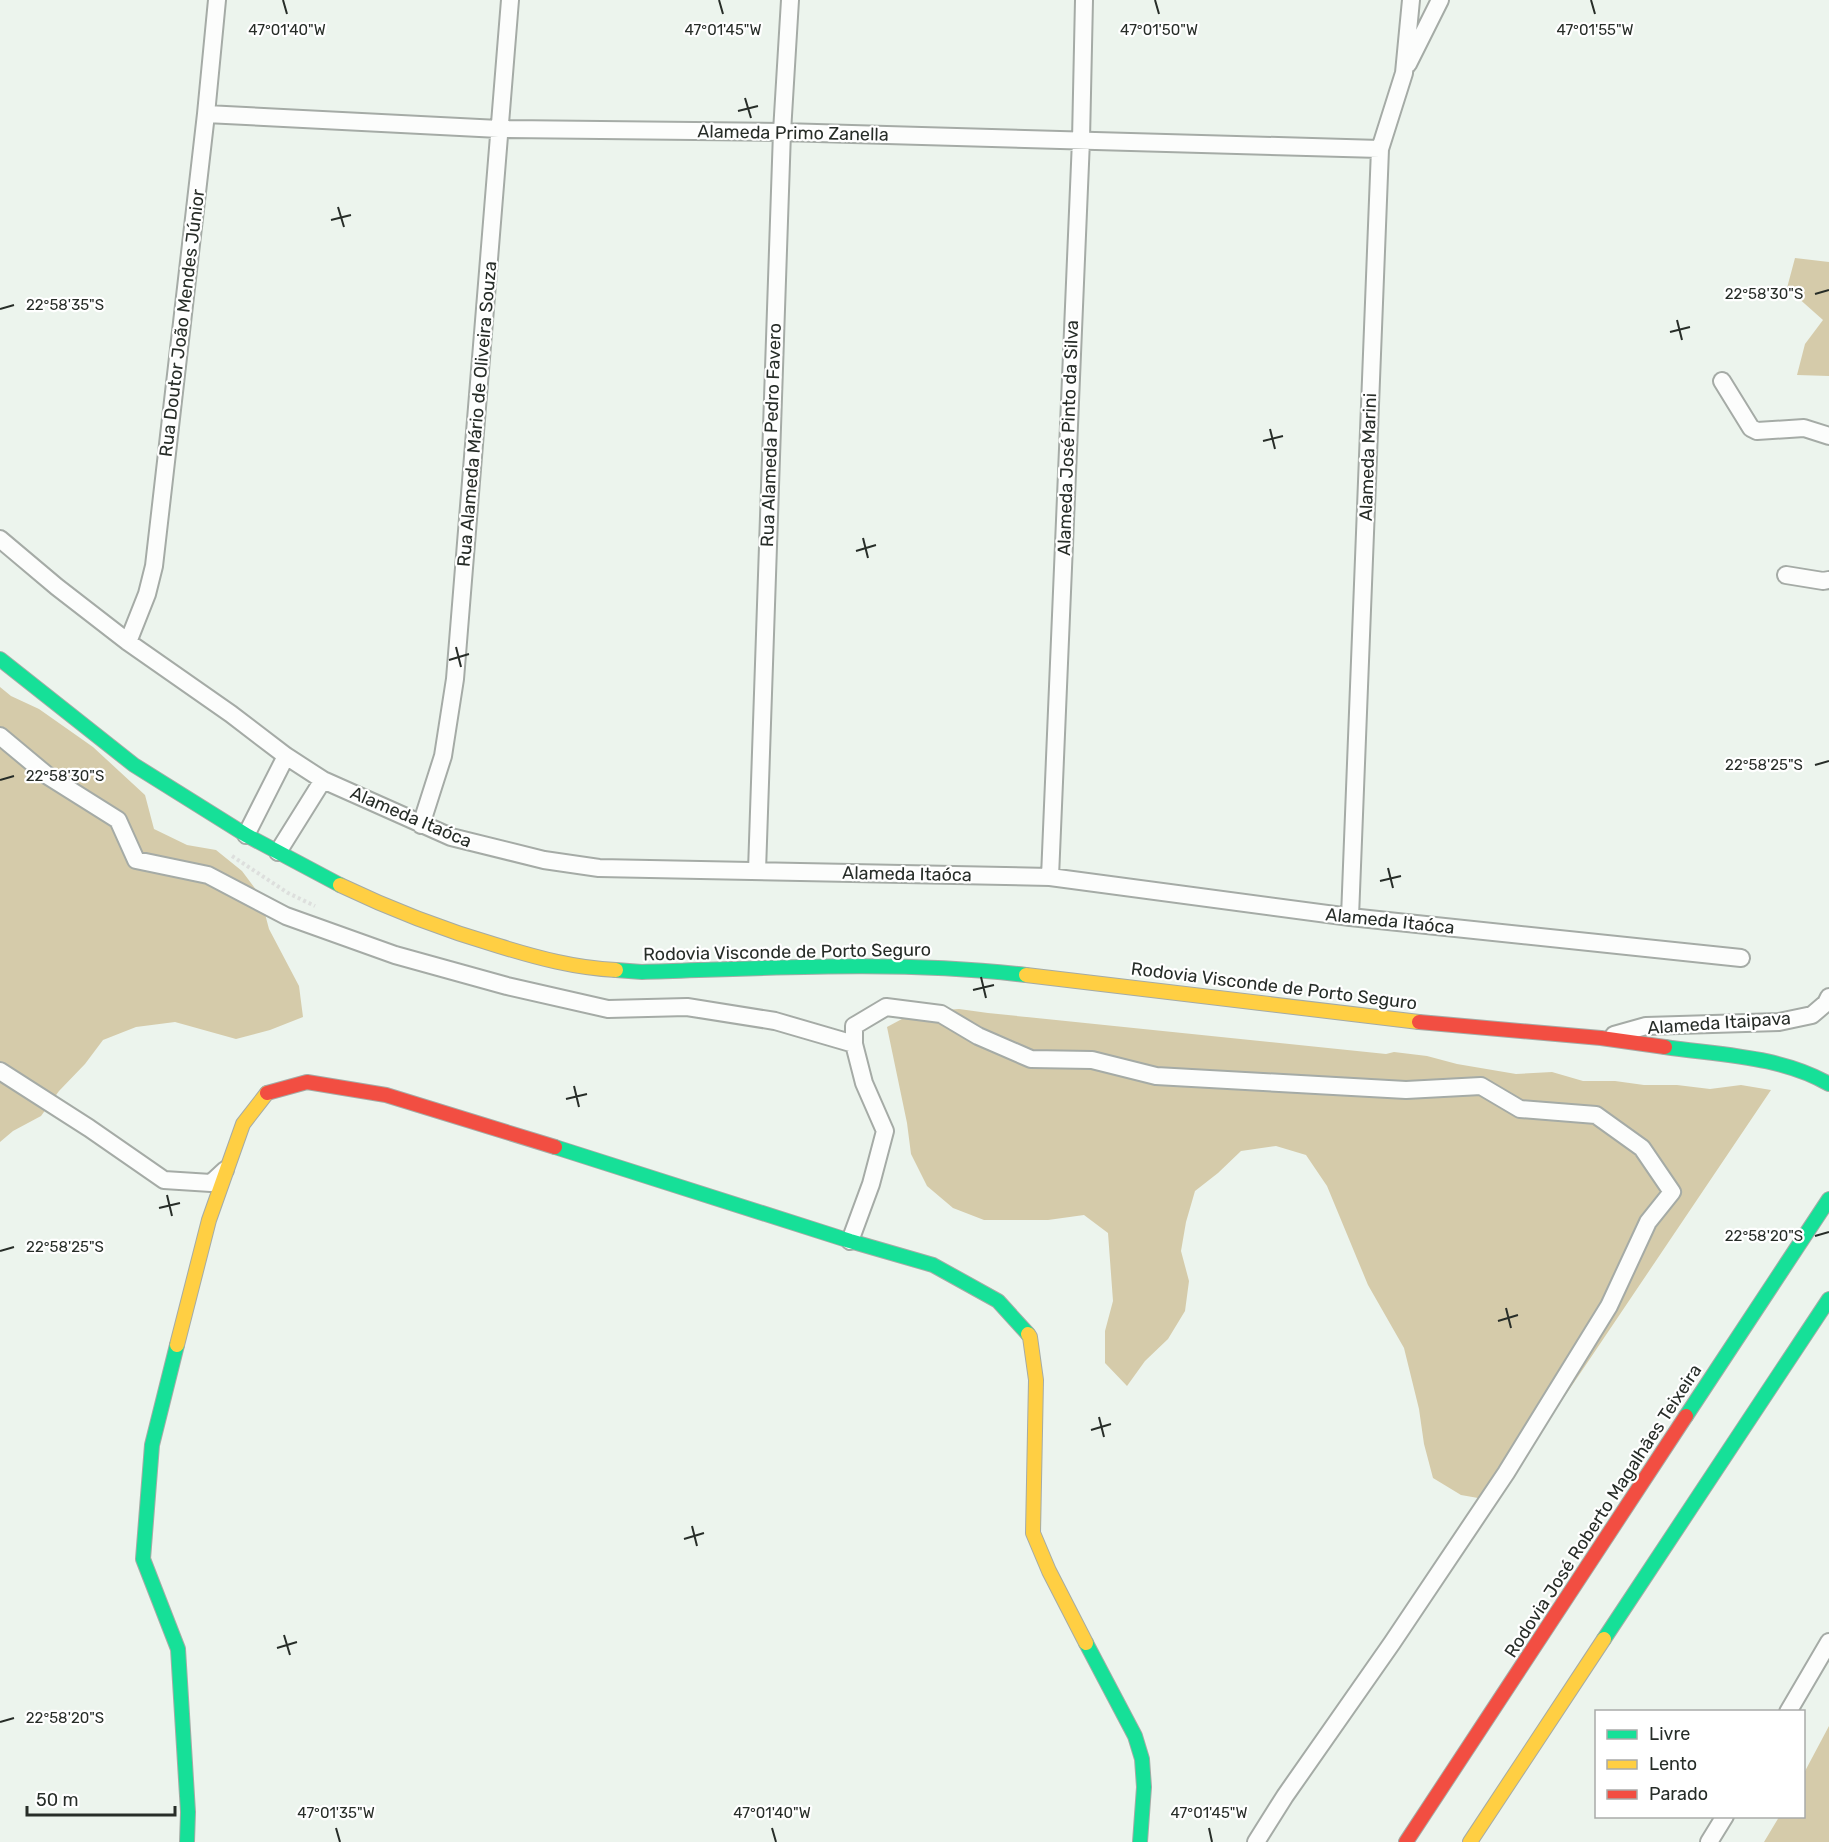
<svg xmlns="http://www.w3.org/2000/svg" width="1829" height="1842" font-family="Rubik,sans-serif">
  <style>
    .forest { fill: #d5cbaa }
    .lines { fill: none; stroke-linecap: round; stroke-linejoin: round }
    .street-casing { stroke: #a5aba6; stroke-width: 20 }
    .fast-casing { stroke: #a5aba6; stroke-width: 16 }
    .slow-casing { stroke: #a5aba6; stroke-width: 16 }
    .jam-casing { stroke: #a5aba6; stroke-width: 16 }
    .path { stroke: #dddfdd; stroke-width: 4; stroke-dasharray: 3 3; stroke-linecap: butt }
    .street { stroke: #fcfdfc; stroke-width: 16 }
    .fast { stroke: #16e098; stroke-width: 14 }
    .slow { stroke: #ffcf43; stroke-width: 14 }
    .jam { stroke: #f24e42; stroke-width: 14 }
    .ticks { fill: none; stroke: #272d28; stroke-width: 2 }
    .labels { text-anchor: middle; stroke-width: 4.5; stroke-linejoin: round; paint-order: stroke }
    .street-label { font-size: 18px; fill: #272d28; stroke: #fff }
    .ticks-label { font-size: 15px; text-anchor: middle; fill: #272d28; stroke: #fff; stroke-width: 4.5; stroke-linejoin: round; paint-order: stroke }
  </style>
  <rect width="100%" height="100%" fill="#ecf4ed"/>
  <!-- forest -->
  <path class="forest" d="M1795,258L1829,262V376L1797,375L1805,344L1823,320L1787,288Z
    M0,687L11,696L39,709L93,747L145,795L154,829L187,845L216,850L242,871L260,895L269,929L299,986L303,1017L270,1030L236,1039L175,1022L136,1027L103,1040L85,1064L59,1091L41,1116L13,1131L0,1142Z
    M959,1009L988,1013L1386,1054L1394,1052L1427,1056L1457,1064L1516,1074L1552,1072L1583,1081H1615L1644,1085H1677L1710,1089L1741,1085L1771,1090L1548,1421L1478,1498L1461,1495L1433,1478L1424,1444L1419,1409L1404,1348L1368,1285L1327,1186L1306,1155L1276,1146L1241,1151L1218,1173L1195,1191L1186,1222L1181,1251L1189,1281L1185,1311L1168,1339L1145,1361L1127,1386L1105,1363V1331L1113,1301L1108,1233L1084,1215L1048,1220H984L953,1208L927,1186L911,1154L907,1123L887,1027L915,1012Z
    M1829,1726V1842H1764L1779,1817L1804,1816V1773Z"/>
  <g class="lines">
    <defs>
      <path id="street" d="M1408,64L1440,0
        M206,114L499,129L782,132L1380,149
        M1722,381L1751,428L1757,431L1804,428L1829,436
        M0,539L57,587L128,642L231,714L286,756L323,780L451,837L544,860L599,868L1050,877L1350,917L1741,958
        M1786,575L1823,581L1829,580
        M128,642L147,594L154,566L206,114L217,0
        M0,736L48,776L118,820L136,860L208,875L286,916L395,955L507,986L608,1009L687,1007L775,1021L854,1044
        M421,825L443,756L455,679L510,0
        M246,835L286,756
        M278,852L323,780
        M757,871L782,132L790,0
        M1050,877L1081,140L1084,0
        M1350,917L1380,149L1404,73L1411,0
        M1614,1035L1646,1026L1779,1022L1812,1015L1826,1003L1829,997
        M0,1071L89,1128L164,1180L211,1183L225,1170
        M850,1241L871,1184L885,1131L864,1083L854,1044V1026L886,1007L941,1014L978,1036L1031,1059L1092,1060L1156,1076L1406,1090L1481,1086L1520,1109L1596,1115L1642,1148L1672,1192L1648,1222L1609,1306L1506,1473L1392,1643L1285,1796L1256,1842
        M1788,1712L1829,1642
        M1709,1842L1725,1816"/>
      <path id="fast" d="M0,659L134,765L246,835L340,885
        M616,970L642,972C770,968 899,960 1026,975
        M1665,1047C1720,1055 1781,1056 1829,1084
        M555,1147L850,1241L933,1265L998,1301L1028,1334
        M177,1345L152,1445L143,1559L178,1649L188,1812L187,1842
        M1686,1416L1829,1199
        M1604,1639L1829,1299
        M1086,1643L1135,1736L1142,1759L1144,1787L1140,1842"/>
      <path id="slow" d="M340,885C392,910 444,930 499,946C538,958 575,968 616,970
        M1026,975L1419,1022
        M1028,1334L1030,1337L1036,1380L1033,1533L1049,1571L1086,1643
        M177,1345L209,1220L243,1124L267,1093
        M1470,1842L1604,1639"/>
      <path id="jam" d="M1419,1022L1601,1038L1665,1047
        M267,1093L307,1082L386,1095L555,1147
        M1406,1842L1686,1416"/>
    </defs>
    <!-- street casing -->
    <use href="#street" class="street-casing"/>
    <!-- fast casing -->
    <use href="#fast" class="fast-casing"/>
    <!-- slow casing -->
    <use href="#slow" class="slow-casing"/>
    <!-- jam casing -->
    <use href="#jam" class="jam-casing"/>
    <!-- path -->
    <path class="path" d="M232,856L288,893L315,906"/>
    <!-- street -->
    <use href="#street" class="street"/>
    <!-- fast -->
    <use href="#fast" class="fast"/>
    <!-- slow -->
    <use href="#slow" class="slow"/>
    <!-- jam -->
    <use href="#jam" class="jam"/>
  </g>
  <!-- ticks -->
  <path class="ticks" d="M283,0L287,14M719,0L723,14M1155,0L1159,14M1591,0L1595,14M745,98L751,118M738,111L758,106M338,207L344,227M331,220L351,215M1815,294L1829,290M0,309L14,305M1677,320L1682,340M1670,332L1690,327M1270,429L1275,449M1263,441L1283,436M863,538L868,558M856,551L876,545M456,647L461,667M449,660L469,654M1815,765L1829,761M0,780L14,776M1388,868L1393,888M1380,881L1401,876M981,977L986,998M973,990L994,985M574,1086L579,1107M566,1099L587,1094M167,1195L172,1216M159,1208L180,1203M1815,1236L1829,1232M0,1251L14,1247M1506,1308L1511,1328M1498,1321L1518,1315M1099,1417L1104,1437M1091,1430L1111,1424M692,1526L697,1546M684,1539L704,1533M284,1635L290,1655M277,1648L297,1642M0,1722L14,1718M336,1828L340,1842M772,1828L776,1842M1209,1828L1212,1842"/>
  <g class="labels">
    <!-- street labels -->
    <g class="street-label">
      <text transform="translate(793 133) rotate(1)" y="6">Alameda Primo Zanella</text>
      <text transform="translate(182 323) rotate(-83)" y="6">Rua Doutor João Mendes Júnior</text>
      <text transform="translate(477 414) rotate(-85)" y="6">Rua Alameda Mário de Oliveira Souza</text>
      <text transform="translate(771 435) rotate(-88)" y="6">Rua Alameda Pedro Favero</text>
      <text transform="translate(1068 438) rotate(-88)" y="6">Alameda José Pinto da Silva</text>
      <text transform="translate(1368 457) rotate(-88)" y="6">Alameda Marini</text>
      <text transform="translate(411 817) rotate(23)" y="6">Alameda Itaóca</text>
      <text transform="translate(907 874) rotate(1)" y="6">Alameda Itaóca</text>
      <text transform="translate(1390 921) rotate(6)" y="6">Alameda Itaóca</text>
      <text transform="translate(787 952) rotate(-1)" y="6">Rodovia Visconde de Porto Seguro</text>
      <text transform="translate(1274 986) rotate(7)" y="6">Rodovia Visconde de Porto Seguro</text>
      <text transform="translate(1719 1023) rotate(-4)" y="6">Alameda Itaipava</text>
      <text transform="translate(1603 1511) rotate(-57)" y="6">Rodovia José Roberto Magalhães Teixeira</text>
    </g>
  </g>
  <g class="ticks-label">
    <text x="287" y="35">47°01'40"W</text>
    <text x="723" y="35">47°01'45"W</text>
    <text x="1159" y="35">47°01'50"W</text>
    <text x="1595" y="35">47°01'55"W</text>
    <text x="1764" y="299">22°58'30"S</text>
    <text x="65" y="310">22°58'35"S</text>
    <text x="1764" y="770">22°58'25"S</text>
    <text x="65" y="781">22°58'30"S</text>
    <text x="1764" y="1241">22°58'20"S</text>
    <text x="65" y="1252">22°58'25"S</text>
    <text x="65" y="1723">22°58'20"S</text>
    <text x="336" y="1818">47°01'35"W</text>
    <text x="772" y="1818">47°01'40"W</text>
    <text x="1209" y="1818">47°01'45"W</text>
  </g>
  <!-- legend -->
  <rect x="1595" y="1710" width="210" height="108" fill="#ffffff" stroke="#a9aba9" stroke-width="1.5"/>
  <rect x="1607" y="1730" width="30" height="9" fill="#16e098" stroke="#a9aba9" stroke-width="1.5"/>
  <text x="1649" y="1740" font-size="18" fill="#272d28">Livre</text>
  <rect x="1607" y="1760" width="30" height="9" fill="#ffcf43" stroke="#a9aba9" stroke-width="1.5"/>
  <text x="1649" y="1770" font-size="18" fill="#272d28">Lento</text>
  <rect x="1607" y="1790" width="30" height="9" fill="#f24e42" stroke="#a9aba9" stroke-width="1.5"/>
  <text x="1649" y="1800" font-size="18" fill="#272d28">Parado</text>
  <!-- scale -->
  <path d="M27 1806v9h148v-9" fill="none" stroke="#272d28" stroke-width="3"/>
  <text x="36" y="1806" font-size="18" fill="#272d28" stroke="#ffffff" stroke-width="4.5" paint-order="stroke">50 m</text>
</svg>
